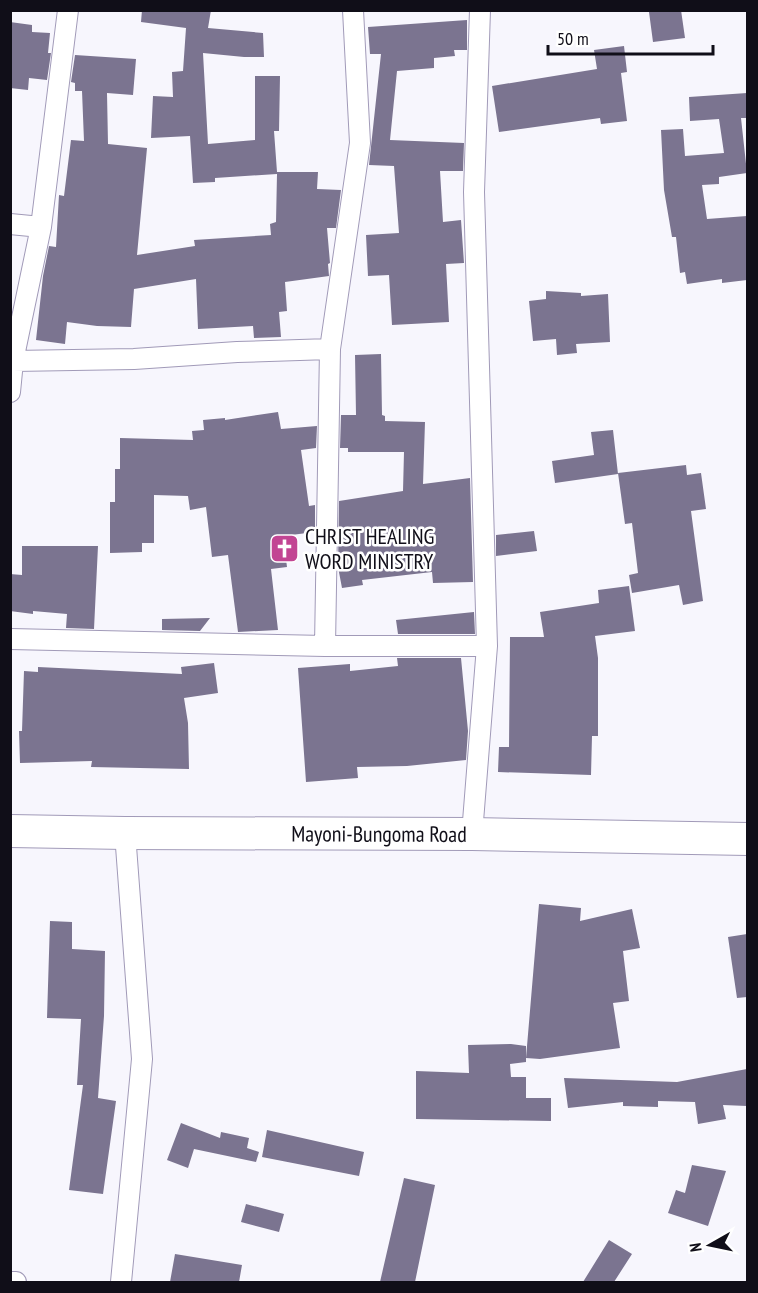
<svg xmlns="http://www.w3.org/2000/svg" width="758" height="1293" font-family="'PT Sans Narrow',sans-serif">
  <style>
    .building { fill: #7b7490 }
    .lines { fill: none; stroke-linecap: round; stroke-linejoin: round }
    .minor-casing { stroke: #a19ab8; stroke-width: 22 }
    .primary-casing { stroke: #a19ab8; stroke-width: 34 }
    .minor { stroke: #fff; stroke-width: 20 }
    .primary { stroke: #fff; stroke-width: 32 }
    .labels { text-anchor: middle; stroke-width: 5; stroke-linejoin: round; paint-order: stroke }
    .poi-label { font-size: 22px; fill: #100e18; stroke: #fff; text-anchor: start }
    .street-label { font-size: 22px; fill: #100e18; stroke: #fff }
  </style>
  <rect width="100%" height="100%" fill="#f7f6fd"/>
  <!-- building -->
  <path class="building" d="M142,10H211L208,28L263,33L264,57H244L203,53L208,144L255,140V76H280L279,131H274L277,172H318L317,189L341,190L336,228H327L330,263L328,264L329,276L285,282L287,311L279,312L281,337L254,338L253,326L198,329L196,279L134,289L131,327L97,326L67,322L65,344L36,340L43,276L49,246L56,247L59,195L64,196L71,140L84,141L82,91H75V83L71,82L75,55L136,59L133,95L107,93L108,144L147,148L137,255L195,246L194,240L271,235L270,224L276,222L277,174L215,178V182L193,183L190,136L151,138L153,96L173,97L172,72L183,71L186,28L141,22Z
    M663,10H681L685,38L653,42L649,12Z
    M467,20V50H454L455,56L434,58V68L397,71L390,140L464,143L463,171H440L443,222L461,220L464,263L446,264L449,322L392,325L389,275L368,276L366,235L399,233L394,166L369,165L381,54H370L368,27Z
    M10,22L32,25V32L50,33L48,53H51L47,80L29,78L28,90L10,88Z
    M624,46L627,72L621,73L627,121L601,124L600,118L499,132L492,86L597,69L594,50Z
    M747,93V118H741L747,173L719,177V184L702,185L707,219L747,216V280L722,283V279L687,284L685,272L680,273L676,237H672L664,190L661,130L683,129L685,156L724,153L719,119L690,121L689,97Z
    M546,291L581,293V296L608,294L610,342L576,344L577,353L557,355L556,339L533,341L529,301L546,299Z
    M381,354L382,415L385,416V421L425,422L423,484L470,478L473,582L433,583L432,572L362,580L363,585L342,588L338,567L339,501L403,491L404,452H348V448H340L341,415H356L355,355Z
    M278,412L281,429L317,426L316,448L301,450L309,506L315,505V532L283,536L287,567L271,569L278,630L238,632L228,555L212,557L206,507L190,510L188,496L154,495V543H142V552L110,553V502H115V469H120V438L193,440L192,431L204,430L203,420L225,418V420Z
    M613,430L618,474L555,483L552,461L594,455L591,432Z
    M686,465L687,475L701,473L706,509L691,511L703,601L683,605L679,585L632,593L629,575L638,573L632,523L625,524L618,473Z
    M534,531L537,551L496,556V535Z
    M22,546H98L94,629L66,628L67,614L33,611V614L10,611V574L22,575Z
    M629,586L635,631L595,636L598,658V736H592L591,775L498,772L499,747H509L510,637H544L540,612L599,603L598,590Z
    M474,612L475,634H398L396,620Z
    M210,618L200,631L162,630V619Z
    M397,658H461L468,731L466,760L407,766L357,767L358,778L306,782L298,668L350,664V671L398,666Z
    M214,663L218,693L184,698L188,723L189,769L91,767L92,761L20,763L19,731H22L24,671L38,672V667L182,674L181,667Z
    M539,904L581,908L580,921L632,909L640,948L623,951L629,1001L613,1003L620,1048L540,1059L526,1058Z
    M50,921L72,922V949L105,951L104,1016L98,1098L116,1101L103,1194L69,1190L83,1085H77L81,1019L47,1018Z
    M747,934V997L737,998L728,937Z
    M511,1044L526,1046V1062L510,1064L511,1077H526V1098H551V1121L416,1119V1071L469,1073L468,1045Z
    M747,1069V1106L723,1105L726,1119L698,1124L695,1102L658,1101V1107L623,1106V1102L568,1108L564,1078L677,1082Z
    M181,1123L220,1138L221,1132L249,1138L247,1148L259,1152L256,1162L194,1149L188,1168L167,1160Z
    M267,1130L364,1152L359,1176L262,1157Z
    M692,1165L726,1171L708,1226L668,1213L676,1190L685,1193Z
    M404,1178L435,1185L415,1282H380Z
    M246,1204L284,1214L279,1232L241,1222Z
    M609,1240L632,1254L614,1282H583Z
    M175,1254L242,1265L239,1282H170Z"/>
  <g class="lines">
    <defs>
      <path id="minor" d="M10,224L41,227
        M13,361L134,359L237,352L330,349
        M10,392L13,361L41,227L68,10
        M10,639L325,646L330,349L360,143L353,10
        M325,646H487
        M472,834L487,646L474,192L480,10
        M10,1282H16
        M121,1282L142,1059L125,833"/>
      <g id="primary">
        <path id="s1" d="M10,831L125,833L472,834L748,839"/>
      </g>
    </defs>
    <!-- minor casing -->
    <use href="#minor" class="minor-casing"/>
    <!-- primary casing -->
    <use href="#primary" class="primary-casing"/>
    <!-- minor -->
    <use href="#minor" class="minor"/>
    <!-- primary -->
    <use href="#primary" class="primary"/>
  </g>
  <!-- icons -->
  <defs>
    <symbol id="church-square" viewBox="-11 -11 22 22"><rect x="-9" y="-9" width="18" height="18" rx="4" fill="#c24593" stroke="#fff"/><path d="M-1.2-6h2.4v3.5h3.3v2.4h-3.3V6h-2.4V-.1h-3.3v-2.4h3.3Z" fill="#fff"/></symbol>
  </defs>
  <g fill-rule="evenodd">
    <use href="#church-square" x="268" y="532" width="33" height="33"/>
  </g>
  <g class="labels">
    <!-- poi labels -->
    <g class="poi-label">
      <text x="305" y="544">CHRIST HEALING<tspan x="305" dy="25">WORD MINISTRY</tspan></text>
    </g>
    <!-- street labels -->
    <g class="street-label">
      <text dy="8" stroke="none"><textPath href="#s1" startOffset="369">Mayoni-Bungoma Road</textPath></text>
    </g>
  </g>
  <!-- border -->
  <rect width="758" height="1293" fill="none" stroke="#100e18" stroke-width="24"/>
  <!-- north arrow -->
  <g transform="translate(710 1245) rotate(261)" stroke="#ffffff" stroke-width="4.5" paint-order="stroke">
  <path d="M0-4.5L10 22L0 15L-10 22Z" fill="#100e18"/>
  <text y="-9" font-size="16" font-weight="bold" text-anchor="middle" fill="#100e18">N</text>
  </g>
  <!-- scale -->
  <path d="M548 45v9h165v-9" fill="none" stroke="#100e18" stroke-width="3"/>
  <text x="557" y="45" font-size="18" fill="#100e18" stroke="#ffffff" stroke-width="4.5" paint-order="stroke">50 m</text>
</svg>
